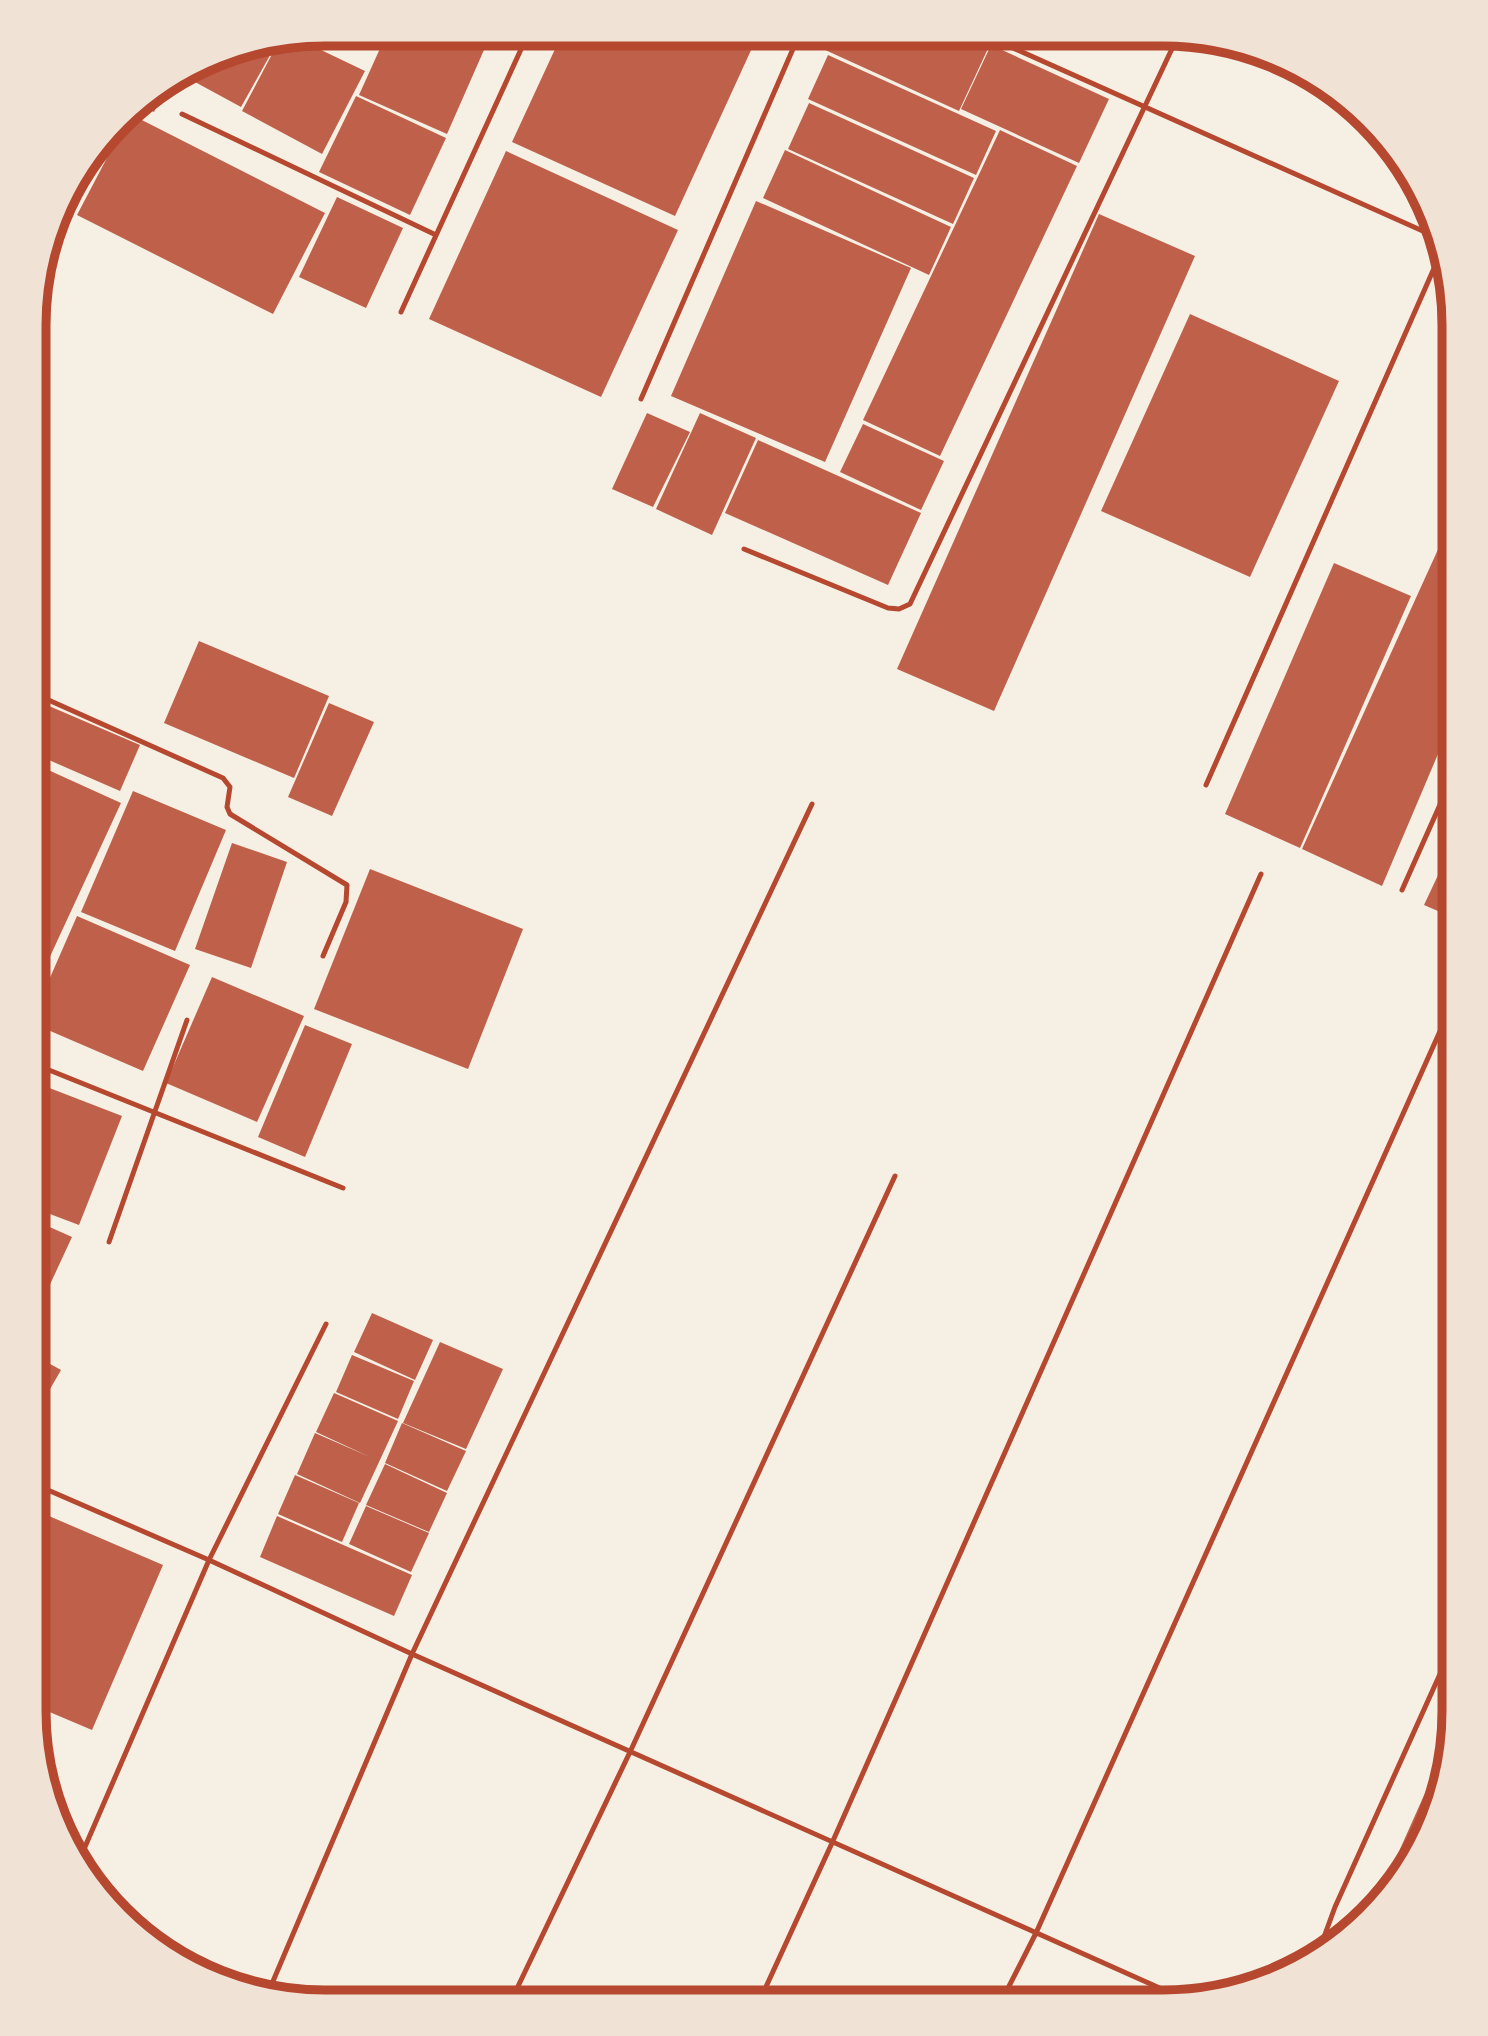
<svg xmlns="http://www.w3.org/2000/svg" width="1488" height="2036" font-family="'Archivo Narrow',sans-serif">
  <style>
    .building { fill: #bf614a }
    .lines { fill: none; stroke-linecap: round; stroke-linejoin: round }
    .service { stroke: #b5482f; stroke-width: 5 }
    .rim { fill: none; stroke: #b5482f; stroke-width: 9 }
  </style>
  <rect width="100%" height="100%" fill="#f6efe4"/>
  <!-- building -->
  <path class="building" d="M387,33L491,34L447,134L359,95Z
    M562,34L758,35L675,216L512,142Z
    M830,35H976L991,42L959,111L823,49Z
    M296,38L365,71L322,154L242,111L279,41Z
    M278,41L241,107L195,82L200,74L193,70L231,49Z
    M991,45L1109,99L1079,163L961,109Z
    M828,55L996,131L976,175L808,99Z
    M167,86L154,112L136,103L158,91Z
    M356,96L446,138L410,215L319,172Z
    M809,103L974,178L953,224L788,149Z
    M130,114L325,213L273,314L77,215Z
    M1000,130L1077,166L940,456L863,420Z
    M785,150L951,227L929,275L763,198Z
    M506,151L678,230L601,397L429,319Z
    M95,152L97,153L49,249L72,179Z
    M337,197L403,228L366,308L299,277Z
    M756,201L911,268L825,462L671,396Z
    M1099,214L1195,256L994,711L897,669Z
    M1190,314L1339,381L1250,577L1101,511Z
    M647,413L690,432L653,507L612,489Z
    M700,413L756,438L712,535L656,509Z
    M863,424L944,461L921,510L840,472Z
    M758,440L921,513L888,585L725,513Z
    M1455,512V714L1382,886L1302,849Z
    M1334,563L1411,596L1300,848L1225,814Z
    M199,641L329,696L294,778L164,723Z
    M35,700L140,745L120,791L35,754Z
    M329,703L374,722L332,816L288,797Z
    M35,764L121,803L35,989Z
    M133,791L226,830L175,951L81,912Z
    M1455,839V848L1454,918L1424,905Z
    M232,843L287,862L251,968L195,949Z
    M370,869L523,929L468,1069L314,1009Z
    M77,916L190,965L143,1071L34,1024L35,1012Z
    M212,977L304,1016L257,1122L166,1083Z
    M305,1025L352,1044L305,1157L258,1137Z
    M34,1082L122,1116L79,1225L34,1208Z
    M34,1220L72,1237L34,1319Z
    M372,1313L433,1340L415,1380L354,1352Z
    M440,1342L503,1369L466,1449L403,1423Z
    M34,1355L61,1370L34,1417Z
    M352,1355L414,1381L398,1419L336,1392Z
    M334,1393L398,1421L360,1503L297,1474L315,1433L370,1457L316,1432Z
    M402,1423L466,1451L447,1491L385,1463Z
    M385,1464L447,1493L429,1532L366,1505Z
    M295,1475L359,1503L342,1542L278,1514Z
    M366,1506L429,1533L411,1572L349,1544Z
    M35,1510L163,1565L92,1730L33,1705Z
    M277,1516L412,1575L394,1616L260,1557Z
    M1453,1730L1439,1805L1406,1873L1373,1910Z"/>
  <g class="lines">
    <!-- service -->
    <path class="service" d="M984,35L1434,236
      M182,114L436,235
      M117,127V124
      M401,312L528,34
      M641,399L799,35
      M744,549L888,608L899,609L910,604L1178,36
      M35,694L223,778L230,787L227,807L230,814L347,885L346,902L323,956
      M1206,785L1439,257
      M1402,890L1455,771
      M34,1064L343,1188
      M109,1242L187,1020
      M34,1484L209,1560L412,1654L1182,1998
      M78,1863L209,1560L326,1324
      M1317,1956L1335,1907L1454,1643
      M268,1993L412,1654L812,804
      M511,2001L630,1752L895,1176
      M759,2002L832,1843L1261,874
      M1001,2002L1036,1933L1454,1000"/>
  </g>
  <!-- crop -->
  <path d="M0 0H1488V2036H0ZM325 46H1163A279 279 0 0 1 1442 325V1711A279 279 0 0 1 1163 1990H325A279 279 0 0 1 46 1711V325A279 279 0 0 1 325 46Z" fill="#f1e2d6" fill-rule="evenodd"/>
  <path class="rim" d="M325 46H1163A279 279 0 0 1 1442 325V1711A279 279 0 0 1 1163 1990H325A279 279 0 0 1 46 1711V325A279 279 0 0 1 325 46Z"/>
</svg>
